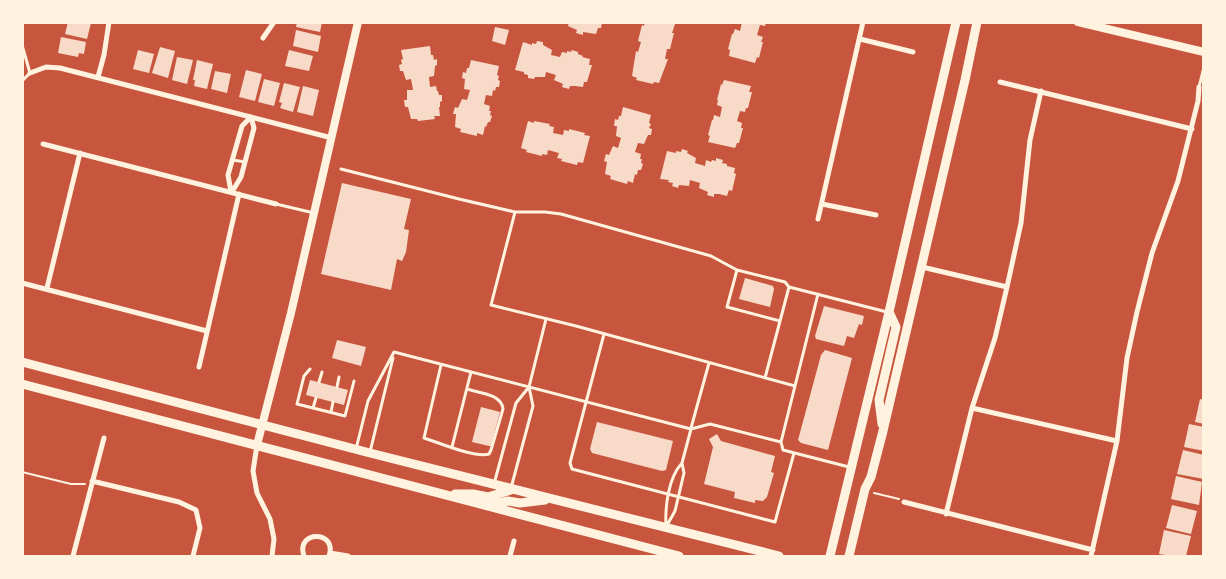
<svg xmlns="http://www.w3.org/2000/svg" width="1226" height="579" font-family="Manrope,sans-serif">
  <style>
    .building { fill: #f7dbc8 }
    .lines { fill: none; stroke-linecap: round; stroke-linejoin: round }
    .path { stroke: #fff3e0; stroke-width: 2 }
    .service { stroke: #fff3e0; stroke-width: 3 }
    .minor { stroke: #fff3e0; stroke-width: 5 }
    .tertiary { stroke: #fff3e0; stroke-width: 8 }
    .secondary { stroke: #fff3e0; stroke-width: 9 }
  </style>
  <rect width="100%" height="100%" fill="#c8553d"/>
  <!-- building -->
  <path class="building" d="M68,22L91,23L87,39L65,34Z
    M297,22H322L320,32L296,27Z
    M569,22H602L601,28H598L596,34L583,32V35L576,33L577,30L568,26Z
    M645,22H669L675,24L672,33H674L670,49H667L665,59H668L659,83L654,82L653,84L636,80L637,78L632,76L636,51L638,52L641,42L638,41L642,25L644,26Z
    M742,22H766L765,26L760,25L757,35L763,37L761,42H763L759,58L757,57L755,63L729,56L730,50L728,49L732,34H733L735,29L740,31Z
    M495,27L509,30L505,45L492,41Z
    M296,30L321,36L318,52L293,46Z
    M61,37L86,42L84,54L79,53L78,57L58,53Z
    M537,41L543,42V45L552,50L551,55L560,57L562,52L567,53V51L571,52L572,50L578,52V54L583,56L582,57L590,59L589,65H592L587,82H584L583,87L575,86H570L569,89L562,87L563,84L554,80L556,75L546,72L545,77H535L534,79L528,78V75L524,74V72L515,70L523,42L532,45V43L536,44Z
    M430,46L431,55H433L434,60L437,59V65L435,66L434,76L429,77L430,87L436,86L437,91H438L439,95H442V101L440,102V107H439L440,116H434L435,119L418,121L417,119H411L408,107H405L404,100H407V90H413L411,79L406,80L403,71H400L399,65L402,64L401,60L403,59L401,50Z
    M160,47L175,51L168,78L152,73Z
    M138,50L154,54L149,73L133,69Z
    M289,50L313,56L309,71L285,66Z
    M177,57L193,60L187,84L172,80Z
    M197,60L213,64L207,89L194,86L195,80H193Z
    M471,60L499,66L497,75L499,76L498,80L500,81L499,87H496L495,91L493,90L492,96L486,95L484,104L490,106L489,111H491L490,115L492,116L490,122H488L486,127L485,126L483,135L477,133V136L460,132L461,129L455,127L456,114H453L455,107L458,108L462,99L467,100L470,90L464,89L465,79L462,78L463,72L466,73L467,68H469Z
    M246,70L262,74L255,101L239,97Z
    M215,71L231,74L227,93L211,89Z
    M264,79L280,83L274,106L258,102Z
    M724,80L751,86L749,92H752L748,108H746L745,112L740,111L737,121L742,123L741,128H743L739,143H737L735,148L708,142L710,136L708,135L712,120H713L714,115L720,117L722,107L717,105L718,100H717L721,84L722,85Z
    M284,83L300,87L293,112L280,108L282,103L279,102Z
    M303,86L319,90L313,116L297,112Z
    M623,107L651,115L649,123L651,124L649,128L652,129L651,135H648L644,144L638,143L635,152L641,154L640,159H642L641,163L643,164L641,170H638L637,175L635,174L633,183L628,181L627,184L610,179L611,176L605,174L607,162L604,161L606,154L609,155L613,146L618,148L621,138L616,136L617,126H614L615,119L618,120L619,116H621Z
    M528,121L534,123V121L550,124L549,126L554,127L553,133L563,135L564,130L569,131V129L585,133L584,135L590,136L583,163L578,162L577,165L561,161L562,159L557,158L559,153L548,150L547,155L542,154V156L526,152L527,150L521,148Z
    M682,149L688,151L687,153L696,158L695,163L705,166L706,160L711,162L712,160L716,161V158L723,160L722,163L727,164V166L735,168L734,173L736,174L732,191L729,190L727,196L719,194H714V197L707,195L708,192L699,188L700,183L690,180L689,186L679,185L678,188L672,186L673,183L668,182L669,180L660,179L667,151L676,153V151L681,152Z
    M342,183L411,199L404,229L409,230L406,252L402,261L397,259L391,290L321,274Z
    M745,278L773,286L774,289L770,307L739,299Z
    M824,306L864,316L862,325L859,324L854,338L847,336L844,346L816,339L815,336Z
    M337,340L366,347L361,366L332,358Z
    M825,350L852,358L828,450L801,443L798,440L821,355Z
    M310,380L348,390L344,405L306,395Z
    M1200,399L1204,400V424L1195,422Z
    M481,407L500,412L491,446H489L472,442Z
    M597,422L673,441L666,470L662,471L592,453L590,449Z
    M1189,424L1204,427V451L1184,447Z
    M717,434L721,441L775,456L771,472L774,473L767,497L763,501L755,500V503L734,498L735,492L704,484L713,447L709,439Z
    M1183,450L1204,455V479L1177,474Z
    M1176,476L1202,482L1199,505L1171,499Z
    M1172,505L1197,511L1191,534L1166,528Z
    M1164,530L1191,536L1186,556H1172L1159,554Z"/>
  <g class="lines">
    <!-- path -->
    <path class="path" d="M22,472L71,484H85
      M874,493L899,499"/>
    <!-- service -->
    <path class="service" d="M22,45L30,73L22,81
      M1199,87L1204,67
      M233,160L245,162
      M341,169L459,199L515,212L491,305L576,326L795,386
      M276,204L314,213
      M515,212H545L561,214L711,256L737,270
      M780,321L727,307L737,270L785,282L789,287L887,312
      M604,334L570,463L572,469L775,522L794,453
      M394,352L691,429L682,463L684,473L675,511L666,527
      M441,365L424,438C440,443 474,458 489,454L491,450L503,409C502,394 479,393 467,389
      M310,369L304,376L297,404L345,416L354,381
      M765,378L789,287
      M319,382L322,372
      M337,387L339,377
      M313,408L316,398
      M331,412L333,402
      M691,428L709,363
      M691,429L710,424L781,442L783,450L849,467
      M781,442L818,294
      M452,447L471,372
      M356,449L368,401L394,352
      M370,452L393,358
      M494,484L516,403L529,387L546,319
      M511,488L533,406L529,387
      M666,527C665,507 668,478 682,463"/>
    <!-- minor -->
    <path class="minor" d="M263,38L274,22
      M860,39L913,52
      M30,73L46,67L60,68L332,138
      M98,77L104,55L109,22
      M1000,82L1192,129
      M43,144L276,204
      M231,192L228,175L242,126L251,117
      M232,192L241,177L254,128L251,117
      M822,204L876,215
      M818,219L863,22
      M922,267L1007,287
      M22,283L207,331
      M47,288L80,153
      M199,367L239,194
      M972,408L1117,441
      M257,445L253,471L257,493L270,519L274,539L272,556
      M92,481L179,502L196,510L200,528L193,556
      M904,502L1093,550
      M946,514L972,408L995,338L1007,287L1021,223L1030,140L1041,91
      M330,553L348,556
      M73,556L104,438
      M304,556C295,530 338,530 329,556
      M510,556L514,541
      M1091,556L1117,441L1127,358L1137,312L1152,253L1178,181L1198,101L1199,87"/>
    <!-- tertiary -->
    <path class="tertiary" d="M1078,22L1204,52
      M257,445L291,313L358,22"/>
    <!-- secondary -->
    <path class="secondary" d="M22,362L370,453L779,556
      M22,384L679,556
      M882,424L879,400L896,327L889,312
      M455,494H473L488,497L511,490
      M491,505L508,501L520,503L545,500
      M830,556L889,312L956,22
      M849,556L865,489L871,477L883,431L965,80L977,22"/>
  </g>
  <!-- border -->
  <rect width="1226" height="579" fill="none" stroke="#fff3e0" stroke-width="48"/>
</svg>
